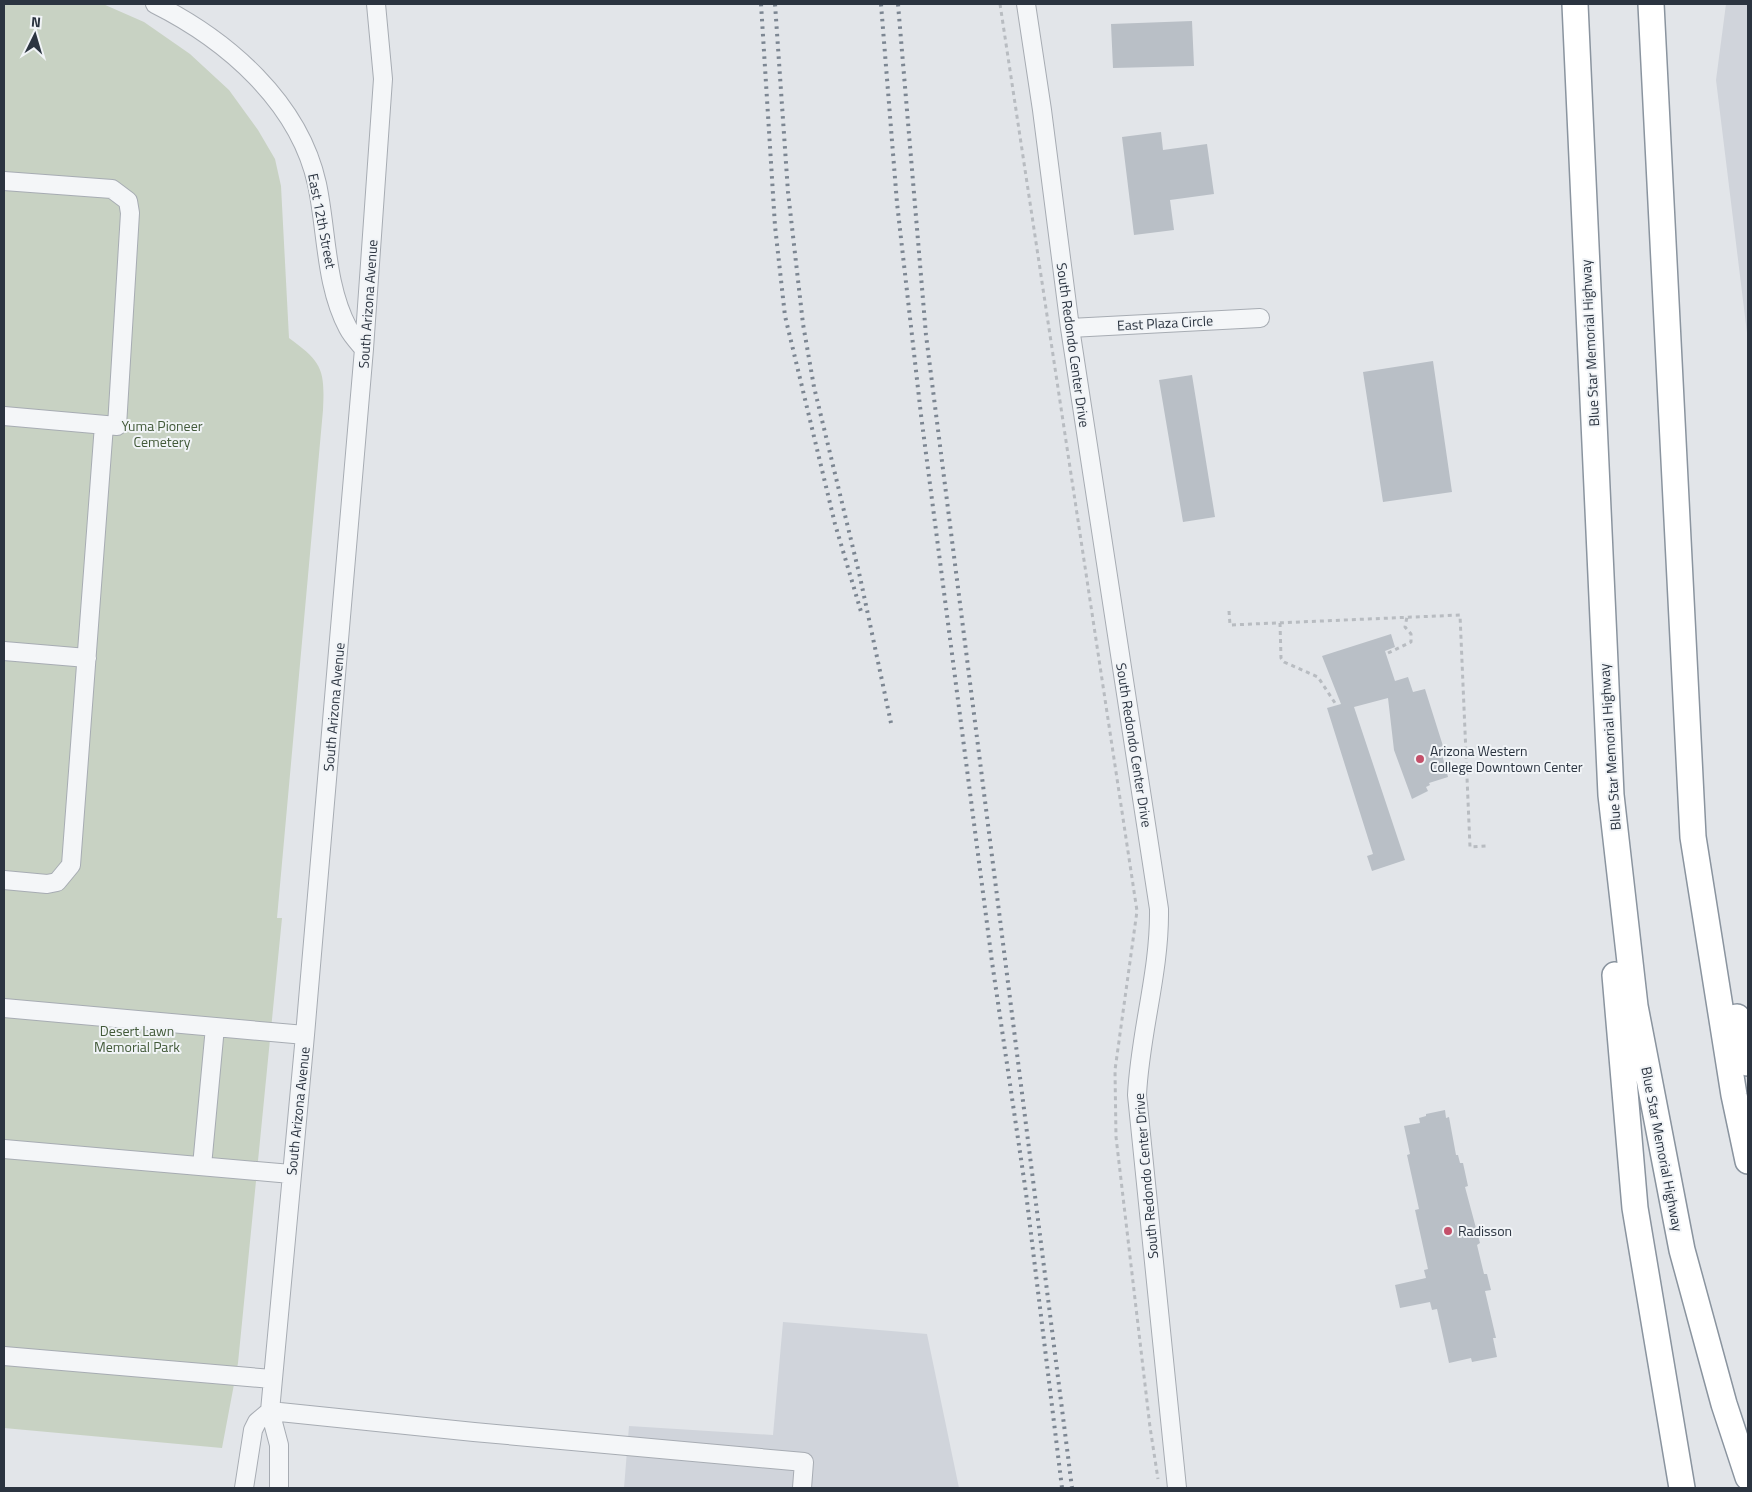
<svg xmlns="http://www.w3.org/2000/svg" width="1752" height="1492" font-family="'Titillium Web',sans-serif">
  <style>
    .built { fill: #d0d4db }
    .green { fill: #c8d2c3 }
    .building { fill: #b9bfc6 }
    .lines { fill: none; stroke-linecap: round; stroke-linejoin: round }
    .minor-casing { stroke: #a7acb3; stroke-width: 20 }
    .highway-casing { stroke: #8a949f; stroke-width: 28 }
    .path { stroke: #b8bcc1; stroke-width: 3; stroke-dasharray: 4 4; stroke-linecap: butt }
    .minor { stroke: #f4f6f8; stroke-width: 18 }
    .highway { stroke: #fff; stroke-width: 25 }
    .rail { stroke: #7c8692; stroke-width: 4; stroke-dasharray: 2.5 5; stroke-linecap: butt }
    .poi-dot { fill: #c4506a; stroke: #f1f4f7; stroke-width: 2 }
    .labels { text-anchor: middle; stroke-width: 4; stroke-linejoin: round; paint-order: stroke }
    .street-label { font-size: 14px; fill: #2b3440; stroke: #f1f4f7 }
    .park-label { font-size: 14px; fill: #425a39; stroke: #f1f4f7 }
    .poi-label { font-size: 14px; fill: #2b3440; stroke: #f1f4f7; text-anchor: start }
  </style>
  <rect width="100%" height="100%" fill="#e2e5e9"/>
  <!-- built -->
  <path class="built" d="M1726,4H1748V341L1716,80Z
    M783,1322L927,1334L959,1488H624L629,1426L773,1435Z"/>
  <!-- green -->
  <path class="green" d="M4,4H103L144,22L190,54L229,90L258,130L275,159L281,186L289,338C322,362 325,369 323,410L277,918H282L238,1363L222,1448L4,1428Z"/>
  <!-- building -->
  <path class="building" d="M1192,21L1194,66L1113,68L1111,24Z
    M1161,132L1163,150L1207,144L1214,194L1170,200L1174,230L1134,235L1122,137Z
    M1433,361L1452,492L1383,502L1363,372Z
    M1192,375L1215,517L1183,522L1159,380Z
    M1391,634L1395,647L1385,651L1395,681L1408,677L1413,692L1425,689L1443,746L1440,747L1448,777L1429,783L1430,785L1426,787L1428,791L1412,799L1394,750L1388,698L1354,707L1405,860L1372,871L1367,856L1373,854L1327,708L1341,704L1322,656Z
    M1445,1110L1446,1118L1449,1117L1456,1155H1458L1460,1163H1463L1468,1186L1465,1187L1480,1243L1477,1245L1484,1274H1487L1491,1290L1485,1291L1496,1338H1493L1497,1357L1472,1362L1471,1358L1449,1363L1437,1309L1432,1310L1430,1302L1400,1308L1395,1285L1426,1278L1424,1270L1428,1269L1415,1210L1419,1209L1407,1155L1410,1154L1404,1126L1420,1123L1419,1118L1426,1116V1114Z"/>
  <g class="lines">
    <defs>
      <path id="minor" d="M155,4C227,40 299,102 317,184C327,231 325,285 348,328C352,336 359,343 364,349
        M1026,4L1042,110L1070,328L1159,909C1160,972 1140,1032 1137,1095L1177,1488
        M4,181L112,189L128,201L130,213L117,426L4,416
        M1070,328L1260,318
        M4,651L87,658
        M4,880L47,884L57,882L71,865L104,425
        M4,1008L305,1035
        M4,1149L291,1174
        M202,1166L215,1027
        M4,1356L272,1379
        M270,1411L474,1432L804,1462L802,1488
        M244,1488L253,1430L257,1422L270,1411
        M279,1488V1445L270,1411L305,1035L364,349L383,79L376,4"/>
      <path id="highway" d="M1575,4L1611,795L1635,1006L1682,1250L1724,1404L1748,1477
        M1651,4L1693,837L1734,1095L1748,1161
        M1615,975L1635,1208L1682,1488
        M1737,1017L1748,1063"/>
    </defs>
    <!-- minor casing -->
    <use href="#minor" class="minor-casing"/>
    <!-- highway casing -->
    <use href="#highway" class="highway-casing"/>
    <!-- path -->
    <path class="path" d="M1000,4L1137,911L1115,1070L1116,1137L1150,1427L1158,1479
      M1229,611L1230,625L1460,615L1470,847L1486,846
      M1280,623L1281,658L1284,662L1318,677L1335,703
      M1388,653L1411,642V634L1405,627L1407,617"/>
    <!-- minor -->
    <use href="#minor" class="minor"/>
    <!-- highway -->
    <use href="#highway" class="highway"/>
    <!-- rail -->
    <path class="rail" d="M761,4L775,226L785,316L835,524L862,615
      M775,4L788,192L803,324L814,387L860,577L891,723
      M881,4L897,203L921,415L992,962L1026,1193L1062,1488
      M898,4L926,335L1072,1488"/>
  </g>
  <!-- markers -->
  <g class="poi-dot">
    <circle cx="1420" cy="759" r="5"/>
    <circle cx="1448" cy="1231" r="5"/>
  </g>
  <g class="labels">
    <!-- street labels -->
    <g class="street-label">
      <text transform="translate(322 221) rotate(79)" y="5">East 12th Street</text>
      <text transform="translate(368 304) rotate(-86)" y="5">South Arizona Avenue</text>
      <text transform="translate(1165 323) rotate(-3)" y="5">East Plaza Circle</text>
      <text transform="translate(1590 343) rotate(-93)" y="5">Blue Star Memorial Highway</text>
      <text transform="translate(1073 345) rotate(82)" y="5">South Redondo Center Drive</text>
      <text transform="translate(334 707) rotate(-85)" y="5">South Arizona Avenue</text>
      <text transform="translate(1134 745) rotate(81)" y="5">South Redondo Center Drive</text>
      <text transform="translate(1610 747) rotate(-94)" y="5">Blue Star Memorial Highway</text>
      <text transform="translate(298 1111) rotate(-84)" y="5">South Arizona Avenue</text>
      <text transform="translate(1662 1149) rotate(79)" y="5">Blue Star Memorial Highway</text>
      <text transform="translate(1146 1176) rotate(-95)" y="5">South Redondo Center Drive</text>
    </g>
    <!-- park labels -->
    <g class="park-label">
      <text x="162" y="431">Yuma Pioneer<tspan x="162" dy="16">Cemetery</tspan></text>
      <text x="137" y="1036">Desert Lawn<tspan x="137" dy="16">Memorial Park</tspan></text>
    </g>
    <!-- poi labels -->
    <g class="poi-label">
      <text x="1430" y="756">Arizona Western<tspan x="1430" dy="16">College Downtown Center</tspan></text>
      <text x="1458" y="1236">Radisson</text>
    </g>
  </g>
  <!-- border -->
  <rect width="1752" height="1492" fill="none" stroke="#2b3440" stroke-width="10"/>
  <!-- north arrow -->
  <g transform="translate(35 35) rotate(5)" stroke="#f1f4f7" stroke-width="4" paint-order="stroke">
  <path d="M0-4L9 19L0 12L-9 19Z" fill="#2b3440"/>
  <text y="-8" font-size="14" font-weight="bold" text-anchor="middle" fill="#2b3440">N</text>
  </g>
</svg>
